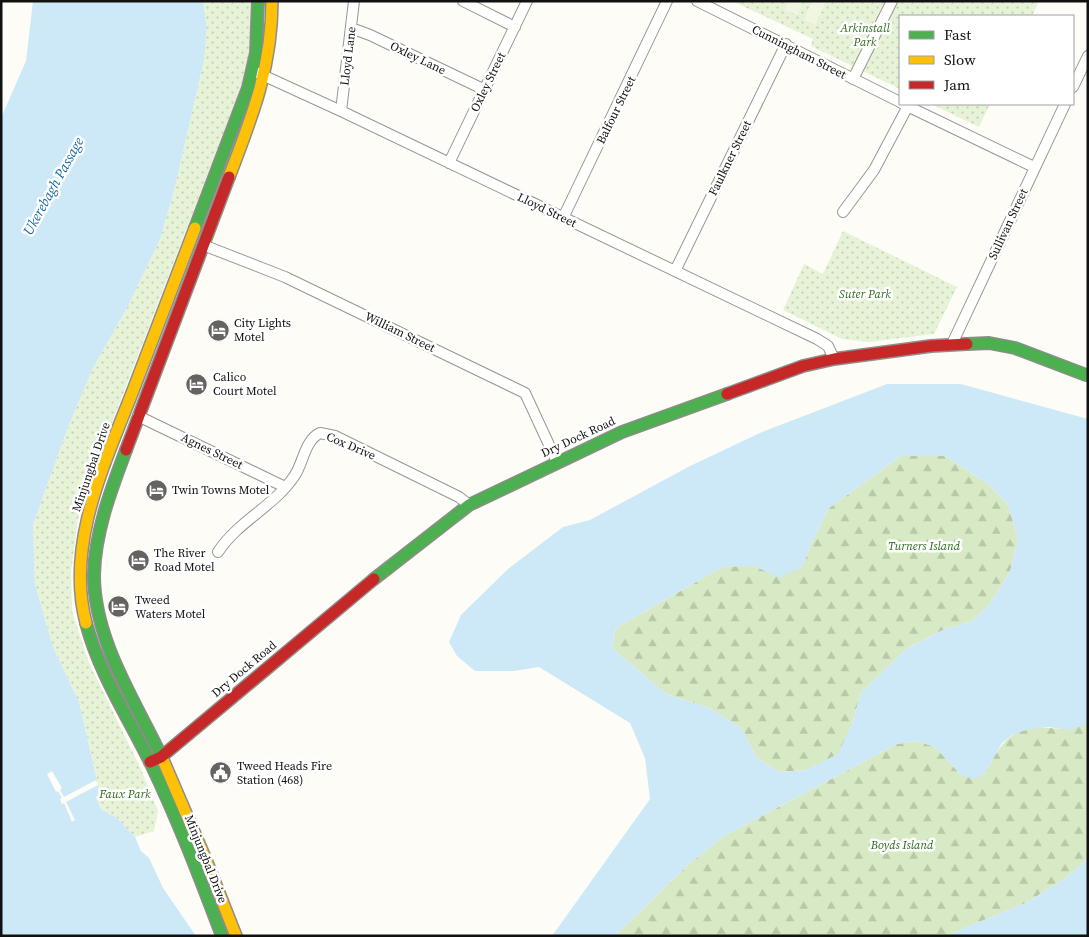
<svg xmlns="http://www.w3.org/2000/svg" width="1089" height="937" font-family="'Source Serif 4',serif">
  <style>
    .forest { fill: url(#forest-firs) }
    .park { fill: url(#park-dots) }
    .pitch { fill: #f0f6e1 }
    .water { fill: #cde8f7; fill-rule: evenodd }
    .pier { fill: #fdfcf7 }
    .lines { fill: none; stroke-linecap: round; stroke-linejoin: round }
    .street-casing { stroke: #979795; stroke-width: 12 }
    .fast-casing { stroke: #8e8d8b; stroke-width: 14 }
    .slow-casing { stroke: #8e8d8b; stroke-width: 14 }
    .jam-casing { stroke: #8e8d8b; stroke-width: 14 }
    .street { stroke: #fffffe; stroke-width: 10 }
    .fast { stroke: #4caf50; stroke-width: 11 }
    .slow { stroke: #ffc107; stroke-width: 11 }
    .jam { stroke: #c62828; stroke-width: 11 }
    .labels { text-anchor: middle; stroke-width: 5; stroke-linejoin: round; paint-order: stroke }
    .park-label { font-size: 12px; font-style: italic; fill: #2f6b1f; stroke: #fff }
    .street-label { font-size: 12px; fill: #111; stroke: #fff }
    .poi-label { font-size: 12px; fill: #111; stroke: #fff; text-anchor: start }
    .water-label { font-size: 14px; font-style: italic; fill: #1768a6; stroke: #fff }
  </style>
  <defs>
    <pattern id="forest-firs" width="22" height="20" patternUnits="userSpaceOnUse" patternTransform="scale(1.25)"><rect width="22" height="20" fill="#d8eac5"/><path d="M5 1l3.5 6h-7zM16 11l3.5 6h-7z" fill="#b8c8a8"/></pattern>
    <pattern id="park-dots" width="8" height="8" patternUnits="userSpaceOnUse" patternTransform="scale(1.25)"><rect width="8" height="8" fill="#e7f3d7"/><path d="M2 2h.1M6 6h.1" fill="none" stroke="#c5cfb8" stroke-width="1.8" stroke-linecap="round"/></pattern>
  </defs>
  <rect width="100%" height="100%" fill="#fdfcf7"/>
  <!-- forest -->
  <path class="forest" d="M901,456H945L991,486L1009,507L1018,540L1010,572L989,605L972,621L943,630L906,649L861,693L852,724L839,754L806,770L779,772L757,758L741,728L709,708L666,694L612,648L616,628L722,567L754,565L779,577L802,567L812,542L829,508Z
    M1084,724H1088V858L1067,877L1026,903L945,936H615L690,863L724,836L897,744L917,741L935,747L961,775L984,774C1001,745 1010,724 1049,728C1066,729 1068,730 1084,724Z"/>
  <!-- park -->
  <path class="park" d="M203,1H253L248,69L88,485L78,519L71,572L72,611L89,663L141,769L158,811L154,831L135,837L117,818L101,809L97,800L100,793L79,702L53,647L35,585L33,525L68,427L93,368L129,304L160,239L174,191L204,60L207,28Z
    M732,1H1039L1032,16H900V89L811,46L813,39Z
    M931,104H990L979,127Z
    M843,231L957,287L934,334L869,342L842,339L783,310L804,264L823,274Z"/>
  <!-- pitch -->
  <path class="pitch" d="M789,1H803L797,15L785,10Z
    M812,1H826L815,25L804,20Z"/>
  <!-- water -->
  <path class="water" d="M33,1H203L207,28L204,60L174,191L160,239L129,304L93,368L68,427L33,525L35,585L53,647L79,702L98,785L100,793L97,800L101,809L117,818L135,837L141,851L149,858L163,888L196,936H1V118L26,61Z
    M887,384H961L1088,419V724L1069,730L1048,727L1029,729L1012,735L1002,743L984,774L973,779L961,775L935,747L917,741L897,744L724,836L690,863L615,936H552L650,799L645,758L630,723L539,667L514,671H475L457,656L449,642L461,615L508,569L563,527L590,520L690,466L762,432ZM901,456H945L991,486L1009,507L1018,540L1010,572L989,605L972,621L943,630L906,649L861,693L852,724L838,754L806,770L779,772L757,758L741,728L709,708L666,694L612,648L616,628L722,567L754,566L779,578L802,567L812,542L829,508Z
    M1088,858V936H945L1026,903L1067,877Z"/>
  <!-- pier -->
  <path class="pier" d="M52,771L62,788L60,790L64,797L96,780L98,785L66,802L75,820L72,822L64,803L62,804L60,799L62,798L58,791L56,792L47,774Z"/>
  <g class="lines">
    <defs>
      <path id="street" d="M463,1L515,27
        M697,1L900,102
        M351,28L370,35L485,90
        M258,73L341,111L817,339L828,346L834,359
        M853,79L892,1
        M1073,87L1088,56
        M903,104L1034,167
        M341,111L354,1
        M449,163L527,1
        M843,212L874,170L908,106
        M563,218L667,1
        M203,245L285,277L525,393L557,462
        M675,271L786,44
        M952,344L1065,104
        M138,416L285,487
        M218,552C238,521 275,506 295,475C303,463 305,440 320,433L335,436L459,497L469,505"/>
      <path id="fast" d="M195,228L248,88L256,53L258,1
        M967,344L989,343L1015,348L1086,375
        M126,450C111,490 95,531 94,575C94,641 136,702 163,760
        M374,579L469,505L622,432L727,394
        M86,623C99,673 128,717 151,764C178,820 200,878 222,936"/>
      <path id="slow" d="M229,177C252,117 272,67 272,1
        M86,623C65,543 106,461 134,388C154,335 175,281 195,228
        M163,760L206,860L236,936"/>
      <path id="jam" d="M727,394L803,366L834,359L931,346L967,344
        M126,450L229,177
        M150,762L161,757L374,579"/>
    </defs>
    <!-- street casing -->
    <use href="#street" class="street-casing"/>
    <!-- fast casing -->
    <use href="#fast" class="fast-casing"/>
    <!-- slow casing -->
    <use href="#slow" class="slow-casing"/>
    <!-- jam casing -->
    <use href="#jam" class="jam-casing"/>
    <!-- street -->
    <use href="#street" class="street"/>
    <!-- fast -->
    <use href="#fast" class="fast"/>
    <!-- slow -->
    <use href="#slow" class="slow"/>
    <!-- jam -->
    <use href="#jam" class="jam"/>
  </g>
  <!-- icons -->
  <defs>
    <symbol id="hotel-disc" viewBox="-11 -11 22 22"><circle r="9.5" fill="#646362" stroke="#fff"/><path d="M-6-4.5h1.5V1H6V5H4.5V3h-9V5H-6ZM-4 0a1.8 1.8 0 1 1 3.6 0ZM.5 0V-2.5h3Q6-2.5 6 0Z" fill="#fff"/></symbol>
    <symbol id="civic-disc" viewBox="-11 -11 22 22"><circle r="9.5" fill="#646362" stroke="#fff"/><path d="M-.6-6.5H3V-4.5H.6V-3L4-1V1h2V6H-6V1h2V-1L-.6-3ZM-1.2 2.5V6h2.4V2.5Z" fill="#fff"/></symbol>
  </defs>
  <g fill-rule="evenodd">
    <use href="#hotel-disc" x="206" y="318" width="25" height="25"/>
    <use href="#hotel-disc" x="184" y="372" width="25" height="25"/>
    <use href="#hotel-disc" x="144" y="478" width="25" height="25"/>
    <use href="#hotel-disc" x="126" y="548" width="25" height="25"/>
    <use href="#hotel-disc" x="106" y="594" width="25" height="25"/>
    <use href="#civic-disc" x="208" y="760" width="25" height="25"/>
  </g>
  <g class="labels">
    <!-- park labels -->
    <g class="park-label">
      <text x="865" y="32">Arkinstall<tspan x="865" dy="14">Park</tspan></text>
      <text x="865" y="298">Suter Park</text>
      <text x="924" y="550">Turners Island</text>
      <text x="125" y="798">Faux Park</text>
      <text x="902" y="849">Boyds Island</text>
    </g>
    <!-- street labels -->
    <g class="street-label">
      <text transform="translate(799 52) rotate(27)" y="4">Cunningham Street</text>
      <text transform="translate(348 56) rotate(-83)" y="4">Lloyd Lane</text>
      <text transform="translate(418 58) rotate(26)" y="4">Oxley Lane</text>
      <text transform="translate(488 82) rotate(-64)" y="4">Oxley Street</text>
      <text transform="translate(616 110) rotate(-64)" y="4">Balfour Street</text>
      <text transform="translate(730 158) rotate(-64)" y="4">Faulkner Street</text>
      <text transform="translate(547 210) rotate(26)" y="4">Lloyd Street</text>
      <text transform="translate(1008 224) rotate(-65)" y="4">Sullivan Street</text>
      <text transform="translate(400 332) rotate(26)" y="4">William Street</text>
      <text transform="translate(578 437) rotate(-25)" y="4">Dry Dock Road</text>
      <text transform="translate(351 446) rotate(23)" y="4">Cox Drive</text>
      <text transform="translate(212 451) rotate(26)" y="4">Agnes Street</text>
      <text transform="translate(91 467) rotate(-71)" y="4">Minjungbal Drive</text>
      <text transform="translate(244 669) rotate(-40)" y="4">Dry Dock Road</text>
      <text transform="translate(206 859) rotate(68)" y="4">Minjungbal Drive</text>
    </g>
    <!-- poi labels -->
    <g class="poi-label">
      <text x="234" y="327">City Lights<tspan x="234" dy="14">Motel</tspan></text>
      <text x="213" y="381">Calico<tspan x="213" dy="14">Court Motel</tspan></text>
      <text x="172" y="494">Twin Towns Motel</text>
      <text x="154" y="557">The River<tspan x="154" dy="14">Road Motel</tspan></text>
      <text x="135" y="604">Tweed<tspan x="135" dy="14">Waters Motel</tspan></text>
      <text x="237" y="770">Tweed Heads Fire<tspan x="237" dy="14">Station (468)</tspan></text>
    </g>
    <!-- water labels -->
    <g class="water-label">
      <text transform="translate(53 186) rotate(-61)" y="5">Ukerebagh Passage</text>
    </g>
  </g>
  <!-- border -->
  <rect width="1089" height="937" fill="none" stroke="#111111" stroke-width="5"/>
  <!-- legend -->
  <rect x="899" y="15" width="175" height="90" fill="#ffffff" stroke="#a0a0a0"/>
  <rect x="909" y="31" width="25" height="8" fill="#4caf50" stroke="#a0a0a0"/>
  <text x="944" y="40" font-size="15" fill="#111111">Fast</text>
  <rect x="909" y="56" width="25" height="8" fill="#ffc107" stroke="#a0a0a0"/>
  <text x="944" y="65" font-size="15" fill="#111111">Slow</text>
  <rect x="909" y="81" width="25" height="8" fill="#c62828" stroke="#a0a0a0"/>
  <text x="944" y="90" font-size="15" fill="#111111">Jam</text>
</svg>
